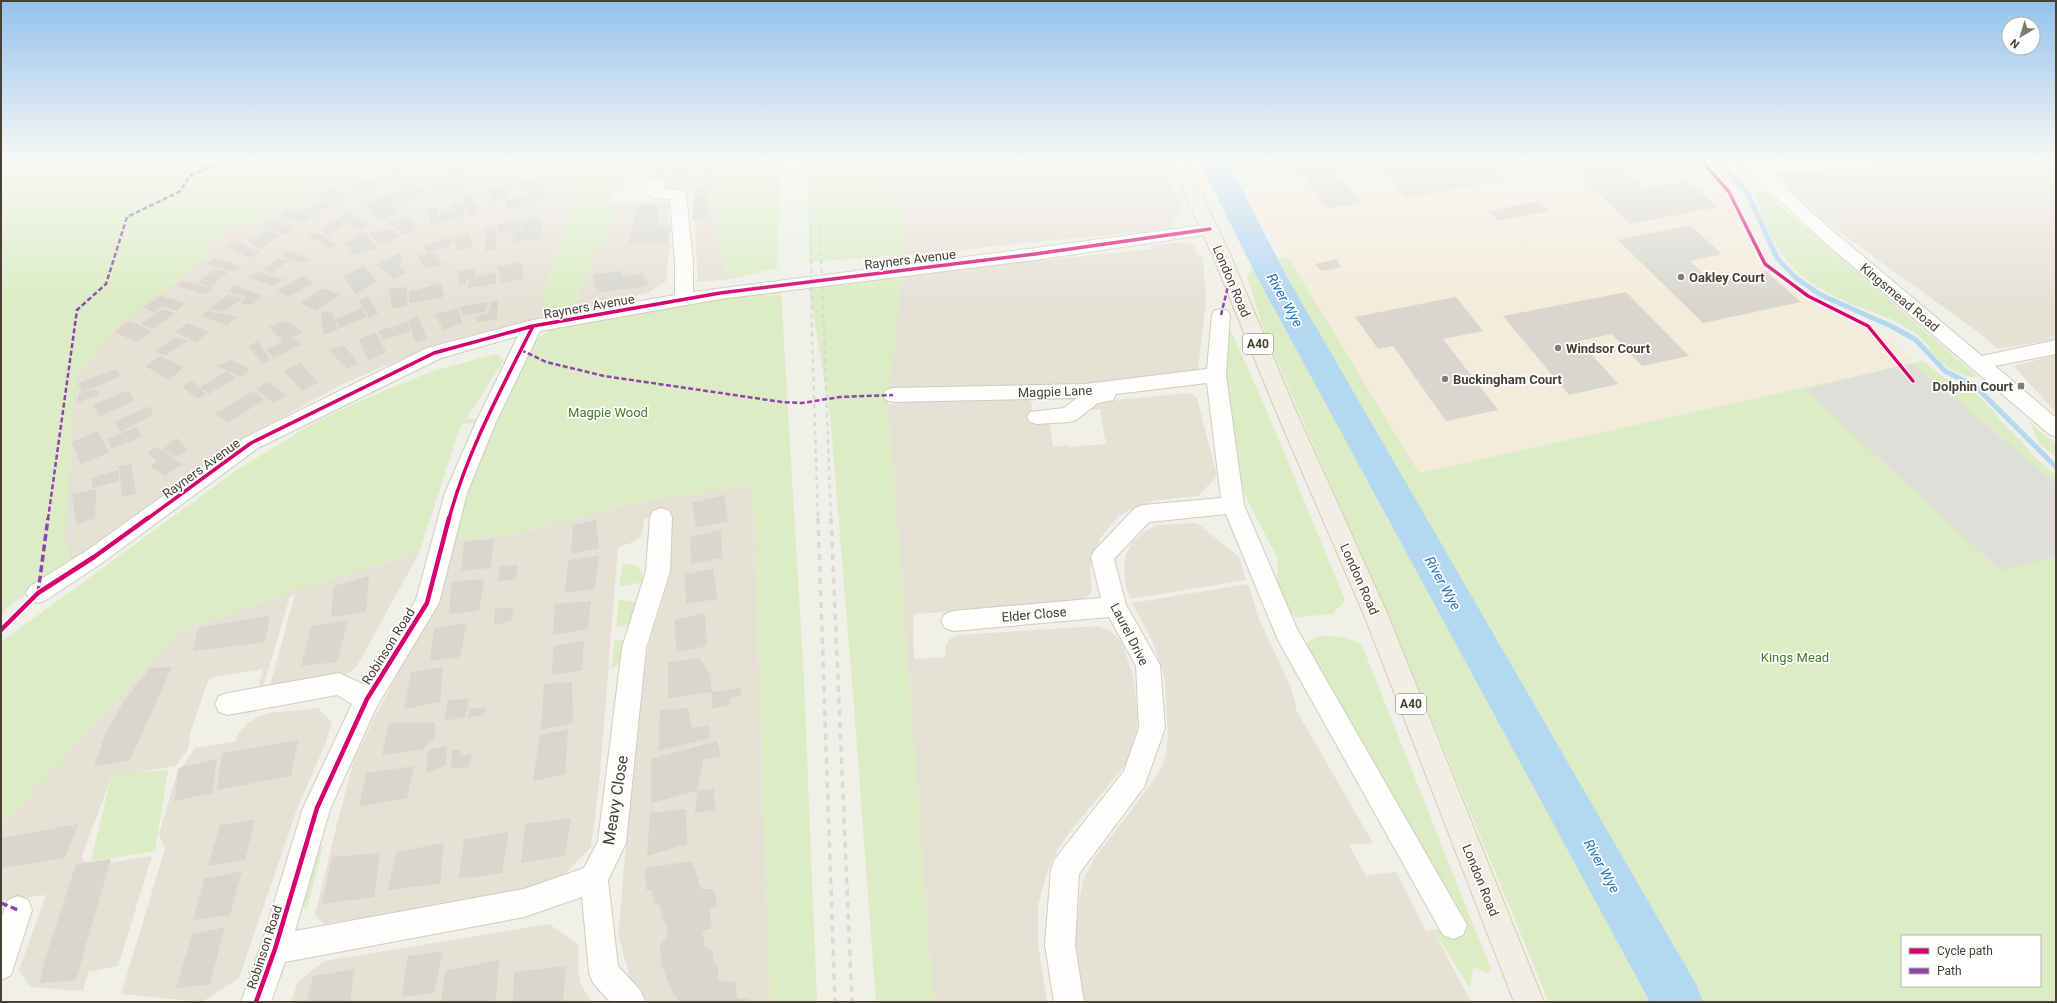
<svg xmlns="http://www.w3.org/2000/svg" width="2057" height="1003" font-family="Roboto,sans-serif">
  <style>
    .residential { fill: #e5e1d5 }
    .commercial { fill: #f4ebda }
    .green { fill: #dcedc5; fill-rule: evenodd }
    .parking { fill: #dfded8 }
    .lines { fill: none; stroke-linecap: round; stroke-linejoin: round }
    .stream { stroke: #b4d7f2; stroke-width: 5 }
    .river { fill: #b4d7f2; fill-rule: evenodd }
    .building { fill: #d8d6cf }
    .minor-casing { stroke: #ceccc5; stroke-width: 2 }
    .major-casing { stroke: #d4cdb4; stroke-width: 2 }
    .minor { fill: #fdfdfc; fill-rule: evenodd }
    .major { fill: #f1eee3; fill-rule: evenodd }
    .rail-far1 { stroke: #d9d9d8; stroke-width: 2.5; stroke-dasharray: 4.5 4.5; stroke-linecap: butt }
    .rail { stroke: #d9d9d8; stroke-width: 3.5; stroke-dasharray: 6 6; stroke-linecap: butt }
    .quiet-far1 { stroke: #8e44ad; stroke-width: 2.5; stroke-dasharray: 5 2.5; stroke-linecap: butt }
    .quiet { stroke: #8e44ad; stroke-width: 3.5; stroke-dasharray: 7 3.5; stroke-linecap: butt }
    .cycleway-far1-casing { stroke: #fff; stroke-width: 5.5 }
    .cycleway-casing { stroke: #fff; stroke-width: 7 }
    .cycleway-far1 { stroke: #d6006c; stroke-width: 3.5 }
    .cycleway { stroke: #d6006c; stroke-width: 4.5 }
    .poi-dot { fill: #827d73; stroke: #fff; stroke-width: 1.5 }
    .labels { text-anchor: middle; stroke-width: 3.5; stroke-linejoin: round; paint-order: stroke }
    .shield { fill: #fff; stroke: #7e7971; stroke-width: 1 }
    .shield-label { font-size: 12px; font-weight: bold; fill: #474034 }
    .street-label { font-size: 13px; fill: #474034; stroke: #fff }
    .poi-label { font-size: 13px; font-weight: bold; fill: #474034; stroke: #fff; text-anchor: start }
    .park-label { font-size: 13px; fill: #407e22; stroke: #fff }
    .water-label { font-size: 14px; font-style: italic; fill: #2374bc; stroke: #fff }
    .near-street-label { font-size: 16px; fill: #474034; stroke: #fff }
  </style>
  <rect width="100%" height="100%" fill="#f0efe8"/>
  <!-- residential -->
  <path class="residential" d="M213,161H719L721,164L717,191L712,200L720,256L731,279L698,282L693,195L669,189L665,183L646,180L624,181L622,191H612L607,202L664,201L668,203L670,244L666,281L648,293L483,332L413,354L340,385L237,443L72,562L64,540L80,301Z
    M875,161H1158L1182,206L1170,229L905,255L902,208Z
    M1956,161H2016L2033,174L2056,196V339L1998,349L1978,332L1830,225L1793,191L1779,176Z
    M1185,242L1186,244L1195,245L1196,253L1203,258L1206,300L1198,370L1187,375L1164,380L888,395L902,275L1151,249V245Z
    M2056,355V413L2014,366Z
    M1191,393L1197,398L1217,476L1198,496L1152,501L1129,510L1118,517L1101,537L1094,551L1090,571L1092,586L1091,592L1084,600L991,609L913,614L914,659L945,657V646L950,639L959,635L1097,626L1110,630L1122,643L1133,675L1138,715L1135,747L1127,763L1068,834L1057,851L1047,872L1038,905V945L1047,1002H933L888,405L934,399L1030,396L1035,425L1050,424L1053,447L1068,445V447L1106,444L1100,409L1086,410L1092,402Z
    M751,484L754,520L770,1002H648L633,988L618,935L638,714L648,647L669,578L672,515L644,519L643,532L639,538L631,543L618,547L600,774L591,847L553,886L324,924L315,915L337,824L354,760L378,711L426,620L454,541L525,532L643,501L702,493Z
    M1197,523L1239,557L1246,580L1131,599L1127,592L1124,570L1126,554L1132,543L1144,532L1158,525Z
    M419,553L358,664L353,670L341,677L270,686L295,594L290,596L263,688H261L259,684L263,669L214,677L208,681L190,733L188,749L176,766L112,776L81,858L89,866L152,856L118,966L88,972L83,991L30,987L19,970L46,895L1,901V825L180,632L297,589Z
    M1248,584L1259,619L1289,683L1295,701L1296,710L1373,843L1349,845L1366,876L1396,872L1426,931L1433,930L1471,1002H1084L1074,941L1076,919L1083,880L1095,857L1130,812L1161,769L1166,754L1168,736L1165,680L1161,666L1152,640L1132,603Z
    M318,708L332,722L326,742L297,809L239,978L202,1002L121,994L165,849L159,834L177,774L195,748L236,741L237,735L246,725L257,717L270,713Z
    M549,924L579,945L578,968L581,984L591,1002H291L298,982L324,961Z"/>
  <!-- commercial -->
  <path class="commercial" d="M1228,161H1695L1720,187L1736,193L1740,216L1760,264L1782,284L1830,313L1887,338L1915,362L1419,473L1288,257L1271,238Z"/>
  <!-- green -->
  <path class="green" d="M1,161H349L322,175L329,184L240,226L233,225L200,246L211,255L118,325L75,380L65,540L72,562L5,609L1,617Z
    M578,161H655L653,168L627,169L622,191H612L607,202L617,203L605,248L594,249L587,286L580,287L575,310L545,308L542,294L577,195Z
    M719,161H782L777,268L731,279L720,256L712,200L717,191L721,164Z
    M809,161H875L902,208L905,255L809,262Z
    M2015,161H2056V197Z
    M1761,189L1978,377C1965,379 1945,367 1936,357C1929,349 1925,340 1916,334C1899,321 1878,314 1859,307C1794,281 1774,257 1754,191Z
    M1288,257L1419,473L1923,361L1944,378L1975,393L1986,403L2001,421L2023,442L2034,457L2056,475V1002H1694L1267,262ZM1902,936H2040V986H1902Z
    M1252,268L1660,1002H1549L1424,701L1263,328L1247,276Z
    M902,275L888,405L933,1002H876L854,707L830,414L808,283Z
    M781,292L804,681L817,1002H770L754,520L751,484L702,493L643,501L525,532L454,541L488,423L461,424L419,553L297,589L180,632L1,825V642L237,470L312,424L362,400L433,371L496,354L504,360L466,419H493L537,339L556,326L705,300Z
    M1227,322L1269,416L1345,600L1333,614L1297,617L1285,609L1277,591L1278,559L1244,494L1223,410Z
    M2030,422L2056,445V457L2039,444Z
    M623,564L635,565L642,570L643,582L619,587Z
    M619,599L639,603L631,624L616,627Z
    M1320,636L1344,637L1362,645L1491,969L1488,973L1473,967L1470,988L1433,930L1458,927L1302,650L1310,640Z
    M615,639L626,641L618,665L611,668Z
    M168,770L155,851L91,861L112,774Z
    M323,846L307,909L298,905L314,847Z"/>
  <!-- parking -->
  <path class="parking" d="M1912,363L2056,484V557L2000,570L1805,390Z"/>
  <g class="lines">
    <!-- stream -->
    <path class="stream" d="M1717,161L1747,192L1777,258L1796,278L1821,295L1893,327L1916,340L1945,371L1975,386L2056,467"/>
    <!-- river -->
    <path class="river" d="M1199,161H1227L1287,277L1696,984L1703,1002H1650L1257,277Z"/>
  </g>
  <!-- building -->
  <path class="building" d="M406,161H418L423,168L413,170Z
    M1256,161H1329L1361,203L1327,209L1304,177L1286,170L1264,173Z
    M1374,161H1411L1413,164L1429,161H1491L1509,179L1407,198Z
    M1564,161H1613L1644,189L1688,181L1718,207L1631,224Z
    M389,162L403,176L395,179L379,165Z
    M470,162L481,179L472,181L462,165Z
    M697,162L694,174L673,177L668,165Z
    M461,167L465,174L457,178L461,186L441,192L429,176Z
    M655,167H667L670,179L654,180Z
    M714,170L716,184L693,185L697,172Z
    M385,173L392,179L369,187L362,182Z
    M354,175L368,189L360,193L343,180Z
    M541,176L545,200L534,201L532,190L523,191L522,181Z
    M415,182L424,192L410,199L400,188Z
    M507,185V199L492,202L490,188Z
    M711,186V191L693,193L696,187Z
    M334,187L347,198L336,205L318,195Z
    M399,190L407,199L399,204L391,205L398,211L380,221L364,205L375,199L384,208L391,205L385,206L377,200Z
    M471,194L479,212L469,216L461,196Z
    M708,194L707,218L692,219L694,196Z
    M531,196V204L506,209L505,200Z
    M323,201L332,206L312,217L301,211Z
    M1539,201L1549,211L1498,221L1488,211Z
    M451,203H461L465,216L443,222L440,215L453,210Z
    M638,204L659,205L657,227L672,228L666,244H629Z
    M436,207L441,223L432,225L427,209Z
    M290,208L311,218L303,223L282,214Z
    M348,212L368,223L358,231L338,217Z
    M409,216L417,229L403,235L390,222Z
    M541,218V237L515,243L512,234L523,231L524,220Z
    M271,220L293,228L285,235L261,225Z
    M338,220L346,224L327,236L319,230Z
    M523,221L521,230L499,234L498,225Z
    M1690,225L1722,254L1690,261L1712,282L1766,271L1801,302L1703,323L1618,240Z
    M496,227V249L485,251L486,228Z
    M394,229L400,237L379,245L369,233Z
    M267,230L279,235L261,249L248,242Z
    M468,231L473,246L459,251L452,237Z
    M318,232L337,245L331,249L308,236Z
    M364,232L378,248L356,255L344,244Z
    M450,238L453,245L427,253L424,245Z
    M234,240L260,252L251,258L225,246Z
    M287,251L309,258L304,263L281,256Z
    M435,251L442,264L425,269L418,256Z
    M399,253L403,260L398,264L407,272L394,279L376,265Z
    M213,258L243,266L234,272L208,265Z
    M278,258L290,260L272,273L262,270Z
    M1336,259L1342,267L1321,271L1315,264Z
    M521,262L524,279L501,283L498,267Z
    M364,266L377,281L356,294L343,276Z
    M215,269L228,272L210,288L198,282Z
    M475,269V277L467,279L466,284L459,285L457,271Z
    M621,271L623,276L643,273L649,286L602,292L595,287L593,274Z
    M257,272L283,279L272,286L248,277Z
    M496,272V284L468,288L469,279Z
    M302,276L313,283L289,297L277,291Z
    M182,281L212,288L211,289L205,294L177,286Z
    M441,283L444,297L410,303L409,292Z
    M234,285L262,295L252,305L241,303L246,297L228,292Z
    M406,287L408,305L393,309L388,289Z
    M322,288L340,295L316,311L301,303Z
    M1626,292L1689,356L1642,366L1612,334L1580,341L1618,384L1569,395L1503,316Z
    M228,295L243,298L223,312L210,309Z
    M161,296L185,303L177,311L163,306L153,312L144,307Z
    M368,296L378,314L369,318L359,300Z
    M1456,297L1483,331L1443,339L1498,410L1446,421L1393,346L1378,349L1355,317Z
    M498,301L497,319L477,322L476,316L488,313L491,302Z
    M488,302L485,312L463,316L459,307Z
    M362,308L366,317L339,328L336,319Z
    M458,308L463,323L443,330L435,314Z
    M162,309L175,313L153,329L141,324Z
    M208,311L237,317L227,325L200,316Z
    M332,311L338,330L323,335L321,313Z
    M418,316L427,339L416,343L408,320Z
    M130,321L152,331L137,342L114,332Z
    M286,321L303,332L283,342L269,327Z
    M408,322L410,331L383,340L378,331Z
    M188,323L209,332L196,342L175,332Z
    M376,332L386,352L368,361L359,339Z
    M176,337L188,341L165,356L154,351Z
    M293,338L301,344L274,358L266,349Z
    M258,341L270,360L263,364L248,346Z
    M344,345L358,363L347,369L329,350Z
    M160,356L184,367L169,380L145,366Z
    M231,360L250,369L241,377L217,366Z
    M301,363L318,383L302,391L284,371Z
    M116,369L121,376L82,393L78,383Z
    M227,371L235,378L209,394L200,387Z
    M192,381L206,394L198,399L182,387Z
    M267,382L287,395L274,403L256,389Z
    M96,389L99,395L77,403L79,394Z
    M129,390L134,401L100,416L93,405Z
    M253,391L264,400L228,423L215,414Z
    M150,406L153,415L120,432L114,422Z
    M137,427L141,437L112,449L107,439Z
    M98,431L109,452L81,465L72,442Z
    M177,438L188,450L176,457L163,449Z
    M157,447L161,449L183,464L165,476L150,466L157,461L147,453Z
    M131,464L136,494L122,497L119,466Z
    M118,470L119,481L93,488L91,478Z
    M96,489L95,518L76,525L72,494Z
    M724,495L728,521L696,528L692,503Z
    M596,520L599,548L571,554L573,525Z
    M721,530L722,558L691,564L690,537Z
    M494,539L490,568L461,571L464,542Z
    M599,556L595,589L565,593L568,560Z
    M518,565L516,579L498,582L499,567Z
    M713,569L718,599L686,604L685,574Z
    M369,576L366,612L331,617L334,586Z
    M484,579L479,611L449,614L451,582Z
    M591,601L588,629L553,635L555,604Z
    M514,607L511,621L494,625L495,609Z
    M705,613L707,646L677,652L674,620Z
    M270,615L265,642L193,651L198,628Z
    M348,620L337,662L301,666L311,626Z
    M467,623L460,657L430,661L434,628Z
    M584,641L582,670L552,675L553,646Z
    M699,658L710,674L712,692L668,698V662Z
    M172,667L130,760L94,767L106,732L124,701L150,668Z
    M443,667L440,702L404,709L411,672Z
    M572,682L573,723L541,730L544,684Z
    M740,688L741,695L731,698L728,705L712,709V692Z
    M469,699L465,717L444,721L448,700Z
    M486,707L484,715L468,718L469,709Z
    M688,708L692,728L709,725L710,738L658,751L660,710Z
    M435,722V738L422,750L382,755L389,723Z
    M568,729L565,774L533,781L540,735Z
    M298,740L291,776L217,790L222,753Z
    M717,741L721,757L703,760L697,791L714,789L715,810L695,813L697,791L651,803V759Z
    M447,746L446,765L426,773L428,750Z
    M460,749V756L472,755L468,767L451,769L452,751Z
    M217,759L212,793L175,801L178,768Z
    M414,766L407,798L359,807L366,773Z
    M686,809L687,844L647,856L650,813Z
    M571,818L565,856L521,863L525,824Z
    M255,820L245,860L208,866L220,825Z
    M78,824L65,858L1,868L2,838Z
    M509,831L502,873L459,879L464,840Z
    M444,843L440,884L388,890L396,852Z
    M380,853L374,897L322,904L332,857Z
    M111,859L76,980L40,983L44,962L76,864Z
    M692,861L701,889H712L716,896L717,907L709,908L712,928L702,931L705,947L712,950L714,963L718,967V981L735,982L737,998L749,999V1002H681L674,996L667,979L661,963L660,945L668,936L666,922L662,919L660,906L654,903L652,890H646L645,868Z
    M242,871L230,915L193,920L204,879Z
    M225,927L210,984L176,988L192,934Z
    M443,951L434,993L401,997L408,956Z
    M499,960L496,1000L486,1002H441L445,971Z
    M566,966L563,1002H513L514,972Z
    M354,969L350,1002H307L313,976Z"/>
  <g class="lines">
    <defs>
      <path id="minor" d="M1739,161H1757L1761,166L1811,161H1885L1883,164L1877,166L1771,175L1827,226L1982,356L2056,340V354L1995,366L2056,418V437L2049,434L1815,234L1753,175H1749Z
        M656,178L662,179L664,183V189L684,191L686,195L693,262V292L1035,248L1210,224L1216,225L1219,229L1216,233L1210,234L1035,260L720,299L540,331L496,422L467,493L439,603L377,706L330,809L295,931L524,889L584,868L598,841L622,648L646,571L650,517L653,511L661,508L669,511L672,517L670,571L646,648L626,843L608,880L618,966L641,991L645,1002H610L593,983L589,972L582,897L524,917L285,962L271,1002H241L260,949L303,808L352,704L337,695L228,715L219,712L215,704L219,696L228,693L339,673L363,684L416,600L445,493L476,422L518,336L441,358L258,448L102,563L46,600L38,603L30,600L26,593L30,586L86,551L244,438L427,348L533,320L675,295V262L670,199L650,197C646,191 646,185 650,179Z
        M1221,309L1228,311L1230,315L1226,375L1244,505L1297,629L1467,925L1463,935L1453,939L1443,935L1278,640L1226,514L1149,522L1114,559L1126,605L1160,665L1165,728L1144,787L1079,874L1075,945L1084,1002H1054L1045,945L1051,869L1055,859L1124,771L1139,728L1136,666L1109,617L953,631L945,628L941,621L945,614L953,611L1101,598L1091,557L1094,551L1135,508L1143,505L1221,498L1207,383L1116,394L1113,400L1098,403L1076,420L1069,422L1037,424L1030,422L1027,417L1030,412L1064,408L1077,398L893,402L886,400L883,395L886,390L893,388L1085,384L1207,369L1212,315L1214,311Z
        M18,896L28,900L32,910L11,975L1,980V918L8,900Z"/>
      <path id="major" d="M1170,161H1186L1230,254L1295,409L1388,615L1544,1002H1514L1364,615L1275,409L1212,254Z"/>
    </defs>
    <!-- minor casing -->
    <use href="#minor" class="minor-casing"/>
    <!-- major casing -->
    <use href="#major" class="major-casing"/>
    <!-- minor -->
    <use href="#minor" class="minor"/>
    <!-- major -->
    <use href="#major" class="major"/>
    <!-- rail-far1 -->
    <path class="rail-far1" d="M805,161L811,230L812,335L818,519
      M814,161L820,231L831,519"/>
    <!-- rail -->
    <path class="rail" d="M818,518L835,1002
      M831,518L852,1002"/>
    <!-- quiet-far1 -->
    <path class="quiet-far1" d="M1221,315L1230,278
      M521,350L546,362L604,376L782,402L802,403L840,397L893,395
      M48,519L77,310L106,284L127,217L179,192L191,175L223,161"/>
    <!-- quiet -->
    <path class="quiet" d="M38,593L48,518
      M1,903L18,910"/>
    <defs>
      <path id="cycleway-far1" d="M1702,161L1729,192L1765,264L1808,296L1868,326L1913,381
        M147,519L251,443L434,353L533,326L720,293L1035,254L1210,229
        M449,519C467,451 502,388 533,326"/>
      <path id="cycleway" d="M1,630L38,593L94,557L148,518
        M256,1002L275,949L317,808L367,699L427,603L449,518"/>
    </defs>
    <!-- cycleway-far1 casing -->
    <use href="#cycleway-far1" class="cycleway-far1-casing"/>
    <!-- cycleway casing -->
    <use href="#cycleway" class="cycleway-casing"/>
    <!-- cycleway-far1 -->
    <use href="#cycleway-far1" class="cycleway-far1"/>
    <!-- cycleway -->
    <use href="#cycleway" class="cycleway"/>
  </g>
  <!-- sky -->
  <linearGradient id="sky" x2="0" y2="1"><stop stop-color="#93c2ec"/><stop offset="0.53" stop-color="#f8f8f5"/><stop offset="1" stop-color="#f8f8f5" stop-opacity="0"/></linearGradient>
  <rect width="2057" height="302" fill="url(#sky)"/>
  <!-- markers -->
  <g class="poi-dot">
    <circle cx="1681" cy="277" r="4"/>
    <circle cx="1558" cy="348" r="4"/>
    <circle cx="1445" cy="379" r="4"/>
    <rect x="2017" y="382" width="8" height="8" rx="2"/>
  </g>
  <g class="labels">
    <!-- shield labels -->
    <g class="shield">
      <rect x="1243" y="334" width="30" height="20" rx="3"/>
      <rect x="1396" y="694" width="30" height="20" rx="3"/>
    </g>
    <g class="shield-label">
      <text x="1258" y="348">A40</text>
      <text x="1411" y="708">A40</text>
    </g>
    <!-- street labels -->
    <g class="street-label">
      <text transform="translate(910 259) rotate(-7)" y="5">Rayners Avenue</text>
      <text transform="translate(1232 281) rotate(67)" y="5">London Road</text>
      <text transform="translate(1900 297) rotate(40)" y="5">Kingsmead Road</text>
      <text transform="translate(589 306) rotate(-10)" y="5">Rayners Avenue</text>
      <text transform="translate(1055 391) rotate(-2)" y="5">Magpie Lane</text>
      <text transform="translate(201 468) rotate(-36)" y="5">Rayners Avenue</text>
      <text transform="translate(1360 579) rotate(66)" y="5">London Road</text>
      <text transform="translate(1034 614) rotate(-5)" y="5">Elder Close</text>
      <text transform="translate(1130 634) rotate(63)" y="5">Laurel Drive</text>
      <text transform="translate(388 646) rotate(-58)" y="5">Robinson Road</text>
      <text transform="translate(1481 880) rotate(68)" y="5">London Road</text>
      <text transform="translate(264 947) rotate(-72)" y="5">Robinson Road</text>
    </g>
    <!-- poi labels -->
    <g class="poi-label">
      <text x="1689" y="282">Oakley Court</text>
      <text x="1566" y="353">Windsor Court</text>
      <text x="1453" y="384">Buckingham Court</text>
      <text x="2013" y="391" text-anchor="end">Dolphin Court</text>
    </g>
    <!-- park labels -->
    <g class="park-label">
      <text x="608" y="417">Magpie Wood</text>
      <text x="1795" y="662">Kings Mead</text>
    </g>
    <!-- water labels -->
    <g class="water-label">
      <text transform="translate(1285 300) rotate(61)" y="5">River Wye</text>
      <text transform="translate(1443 583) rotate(61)" y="5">River Wye</text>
      <text transform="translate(1602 866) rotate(61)" y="5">River Wye</text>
    </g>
    <!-- near-street labels -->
    <g class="near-street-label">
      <text transform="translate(615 800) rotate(-81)" y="6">Meavy Close</text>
    </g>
  </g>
  <!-- border -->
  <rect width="2057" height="1003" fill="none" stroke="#474034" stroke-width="4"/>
  <!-- legend -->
  <rect x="1901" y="935" width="140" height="52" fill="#ffffff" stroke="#b5b3ae"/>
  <rect x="1909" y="948" width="20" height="6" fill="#d6006c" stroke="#b5b3ae"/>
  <text x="1937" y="955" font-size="12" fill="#474034">Cycle path</text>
  <rect x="1909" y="968" width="20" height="6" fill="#8e44ad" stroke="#b5b3ae"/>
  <text x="1937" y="975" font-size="12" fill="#474034">Path</text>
  <!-- north arrow -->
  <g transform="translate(2021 36) rotate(218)"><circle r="19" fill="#ffffff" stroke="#b5b3ae"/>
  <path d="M0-3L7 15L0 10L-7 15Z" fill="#827d73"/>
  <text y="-6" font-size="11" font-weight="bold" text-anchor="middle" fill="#474034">N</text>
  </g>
</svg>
